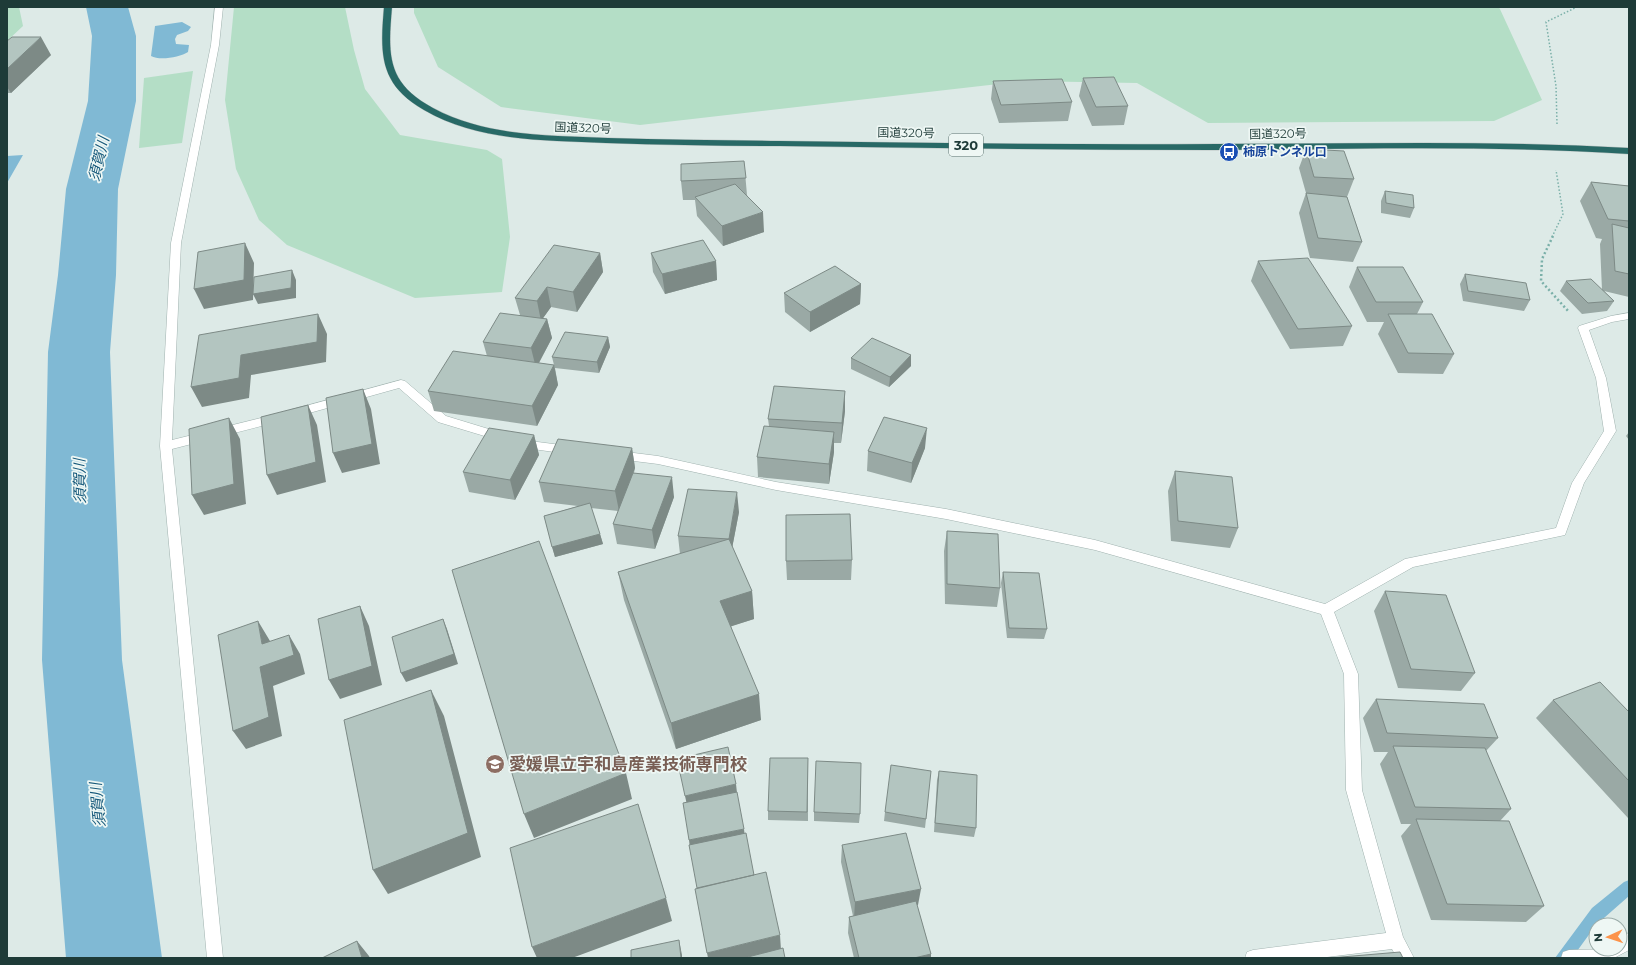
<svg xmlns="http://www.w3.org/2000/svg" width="1636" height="965" font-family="Montserrat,'Noto Sans JP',sans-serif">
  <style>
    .green { fill: #b4dec6 }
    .water { fill: #80b9d4 }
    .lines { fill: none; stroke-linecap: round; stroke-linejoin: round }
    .stream { fill: #80b9d4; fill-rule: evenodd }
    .river { fill: #80b9d4; fill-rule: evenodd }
    .minor-casing { stroke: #a0b2af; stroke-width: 1 }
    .highway-casing { stroke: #bcc4c3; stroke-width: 1 }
    .path-far1 { stroke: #7bb0a9; stroke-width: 1.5; stroke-dasharray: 1.5 2; stroke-linecap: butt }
    .path { stroke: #7bb0a9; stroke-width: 2.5; stroke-dasharray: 2 2.5; stroke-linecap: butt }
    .minor { fill: #fff; fill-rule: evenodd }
    .highway { fill: #286966; fill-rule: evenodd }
    .wall { fill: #9aa9a5 }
    .shaded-wall { fill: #7d8a86 }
    .building { fill: #b3c5c0; stroke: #7d8a86 }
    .labels { text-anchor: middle; stroke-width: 3.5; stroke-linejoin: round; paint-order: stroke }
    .far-street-label { font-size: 12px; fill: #1e3b38; stroke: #eef7f4 }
    .far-transit-label { font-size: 12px; font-weight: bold; fill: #164399; stroke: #eef7f4; text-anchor: start }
    .shield { fill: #eef7f4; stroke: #5c7370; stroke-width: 1 }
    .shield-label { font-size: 13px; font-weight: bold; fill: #1e3b38 }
    .water-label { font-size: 15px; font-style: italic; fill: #15587a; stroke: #eef7f4 }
    .near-education-label { font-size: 17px; font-weight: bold; fill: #785e54; stroke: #eef7f4; text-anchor: start }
  </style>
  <rect width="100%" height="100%" fill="#ddeae7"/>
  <!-- green -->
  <path class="green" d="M7,7H19L23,26L7,41Z
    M234,7H345L354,50L365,89L400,135L487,150L502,159L510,237L502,292L415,298L287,245L259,220L236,169L225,100Z
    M414,7H1499L1542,100L1494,121L1208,123L1137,83L1025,81L640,125L501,107L438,67L414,13Z
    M193,71L182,143L139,148L144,78Z"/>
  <!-- water -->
  <path class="water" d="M182,22L191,27L188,31L177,35L175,39L176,44L189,45L188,52C180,57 160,61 151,56L155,26Z
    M23,155L7,183V156Z"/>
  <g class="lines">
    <!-- stream -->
    <path class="stream" d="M1629,880V896L1596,925L1572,958H1555L1592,908L1624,882Z"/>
    <!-- river -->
    <path class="river" d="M86,7H128L136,36V101L118,189L116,275L110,352L122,660L162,958H66L42,660L48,352L58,275L66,189L88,101L92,36Z"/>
    <defs>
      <path id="minor" d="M215,7H223L219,45L181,243L172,440L277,414L283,418L277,422L172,449L223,958H207L160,446L171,243L211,45Z
        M1629,313V319L1612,322L1589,330L1606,378L1616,431L1584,483L1565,535L1413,567L1334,612L1358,674L1362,790L1403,937L1414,958H1397L1392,949L1319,958H1245L1247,952L1253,950L1386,933L1346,790L1344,674L1321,614L1095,550L946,519L776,490L658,464L618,459L614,458L612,455L614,452L618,451L658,456L776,482L946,509L1095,540L1325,604L1405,559L1556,528L1572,483L1604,431L1596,378L1578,328L1579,326L1611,316Z
        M401,380L405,381L446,416L505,434L507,437L501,441L438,422L399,388L295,417L289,413L291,410Z
        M522,440L569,446L573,447L575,450L573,453L569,454L518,447L516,444Z
        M1629,933V950L1614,958H1561L1563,952L1569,950L1620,949V937Z"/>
      <path id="highway" d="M384,7H392C388,54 386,83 433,108C487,137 548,135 608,138C665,140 722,140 780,141C926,143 1072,145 1218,144C1355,144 1492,140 1629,148V154C1491,145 1353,149 1215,150C1070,150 925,148 780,146C722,146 664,145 606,143C545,140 479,142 424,110C379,84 380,54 384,7Z"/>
    </defs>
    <!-- minor casing -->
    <use href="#minor" class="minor-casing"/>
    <!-- highway casing -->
    <use href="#highway" class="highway-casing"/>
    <!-- path-far1 -->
    <path class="path-far1" d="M1557,124L1556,86L1546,22L1577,7
      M1552,237L1563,214L1556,170"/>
    <!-- path -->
    <path class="path" d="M1553,236L1542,259L1541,281L1569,312"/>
    <!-- minor -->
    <use href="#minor" class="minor"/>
    <!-- highway -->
    <use href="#highway" class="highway"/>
  </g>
  <!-- wall -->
  <path class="wall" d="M7,41L51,55L11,93H7Z
    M1083,78L1128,106L1124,125L1092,126L1079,96Z
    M993,81L1072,102L1068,121L999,123L991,99Z
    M1306,149L1354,179L1347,197L1362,242L1353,262L1310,258L1299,213L1306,193L1299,168Z
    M744,161L747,195L764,232L723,246L697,216L695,200H683L681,181Z
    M1591,182L1629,186V297L1604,291L1614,301L1607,311L1582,314L1560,291L1566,281L1602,290L1600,244L1602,239L1596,238L1580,201Z
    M1385,191L1414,208L1410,218L1381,213V201Z
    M600,253L603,272L577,312L551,307L543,318L547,319L552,338L539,363L554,365L552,357L608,337L610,347L599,373L555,368L558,385L537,426L434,411L428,391L487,356L483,342L520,315L515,298Z
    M651,253L716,261L717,280L665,294L653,272Z
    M1258,261L1352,326L1343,346L1290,349L1251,281Z
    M1357,267L1423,302L1417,314L1454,354L1443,374L1398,373L1378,334L1384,322H1367L1349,287Z
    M1465,274L1530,300L1524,311L1463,301L1460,284Z
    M861,284L860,304L810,332L785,312L784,293Z
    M851,358L911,366L889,387L851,369Z
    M845,391V411L841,443H834V452L829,484L758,477L757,457L769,426L768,419Z
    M1629,432V440L1626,436Z
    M534,435L539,455L515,500L469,492L463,472Z
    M632,448L635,468L634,473L674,497L655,549L617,544L613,524L618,511L591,508L600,534L603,544L555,557L544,516L578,506L544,502L539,482Z
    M925,448L911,483L867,471L868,451Z
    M1175,471L1238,528L1230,548L1171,541L1168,491Z
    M739,512L732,548L752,591L754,619L731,626L761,720L676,749L624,600L618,572L680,554L678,536Z
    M947,531L1000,588L997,607L945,604L944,551Z
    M852,560L851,580H787L786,561Z
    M1003,572L1047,629L1044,639L1007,638L1001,583Z
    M1385,591L1475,673L1461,691L1398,688L1374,611Z
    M1376,699L1498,738L1486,751L1511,809L1500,821L1544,906L1526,922L1431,920L1401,836L1411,824H1401L1380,764L1388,752H1374L1363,718Z
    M1553,700L1629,712V817L1628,818L1536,718Z
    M808,758V821L768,820V811Z
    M939,771L976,828L974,837L934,832L937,780Z
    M814,812L860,814L859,823L814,821Z
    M885,812L926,819L925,828L884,821Z
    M842,845L918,905H917L931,954V958H854L848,933L849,917L853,916L841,862Z"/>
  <!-- shaded-wall -->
  <path class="shaded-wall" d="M41,37L51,55L11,93L7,87V69Z
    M763,212L764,232L723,246L722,226Z
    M245,243L254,263L253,300L204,309L194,289Z
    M600,253L603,272L577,312L573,292Z
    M716,261L717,280L665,294L662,274Z
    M292,270L296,280V298L258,304L253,294Z
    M861,284L860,304L810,332V312Z
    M547,287L551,307L541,321L537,301Z
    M318,314L327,334L326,362L251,375L249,398L202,407L191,387L241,355Z
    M547,319L552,338L536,368L531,348Z
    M608,337L610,347L599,373L597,362Z
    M911,355V366L889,387L890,377Z
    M554,365L558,385L537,426L532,406Z
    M363,389L371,409L380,464L342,473L333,453Z
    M845,391V411L841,443L842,423Z
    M308,405L317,425L326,482L277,495L267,475Z
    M229,418L240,439L246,504L204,515L192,495Z
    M927,428L925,448L911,483L912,463Z
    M834,432V452L829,484V464Z
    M534,435L539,455L515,500L510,480Z
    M632,448L635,468L619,511L615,491Z
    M672,477L674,497L655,549L652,530Z
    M737,492L739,512L730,559L729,540Z
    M600,534L603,544L555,557L552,547Z
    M752,591L754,619L723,629L720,601Z
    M360,606L369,626L382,685L340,699L329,680Z
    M443,619L447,629L458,664L406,682L401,673Z
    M258,621L270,641L274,662L289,635L300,654L305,674L273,686L282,736L246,749L233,731L262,644Z
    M431,690L444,716L481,857L388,894L373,870Z
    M759,694L761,720L676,749L671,723Z
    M626,773L632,799L534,838L524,814Z
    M736,784L737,793L687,805L685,796Z
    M744,829L745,838L690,849L689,840Z
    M921,889L918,905L854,918L855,902Z
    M666,898L672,921L572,958H537L532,947Z
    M780,935L781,950L749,958H708L707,953Z
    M679,940L682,955V958H681Z
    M357,941L369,956L370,958H362Z
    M931,954V958H914Z"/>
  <!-- building -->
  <path class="building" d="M12,37H41L7,69V41Z
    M1114,77L1128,106L1096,107L1083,78Z
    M1062,79L1072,102L1001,105L993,81Z
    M1306,149L1344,151L1354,179L1314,177Z
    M744,161L746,178L681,181V164Z
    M1591,182L1629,186V221L1608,219Z
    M735,184L763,212L722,226L695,197Z
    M1385,191L1413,195L1414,208L1386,203Z
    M1306,193L1347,197L1362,242L1318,238Z
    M1612,224L1629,228V274L1615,271Z
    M703,240L716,261L662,274L651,253Z
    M245,243L244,280L194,289L198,252Z
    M554,245L600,253L573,292L547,287L537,301L515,298Z
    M1308,258L1352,326L1298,329L1258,261Z
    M835,266L861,284L810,312L784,293Z
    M1357,267H1403L1423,302H1376Z
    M292,270L291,288L253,294L254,277Z
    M1465,274L1526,283L1530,300L1468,291Z
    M1591,279L1614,301L1588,303L1566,281Z
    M500,313L547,319L531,348L483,342Z
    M318,314L317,342L241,355L239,378L191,387L199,335Z
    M1388,314H1432L1454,354L1408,353Z
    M565,332L608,337L597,362L552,357Z
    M872,338L911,355L890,377L851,358Z
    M453,351L554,365L532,406L428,391Z
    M774,386L845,391L842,423L768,419Z
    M363,389L372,444L333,453L326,398Z
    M308,405L316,462L267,475L261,417Z
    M884,417L927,428L912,463L868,451Z
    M229,418L234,484L192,495L189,429Z
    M764,426L834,432L829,464L757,457Z
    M489,428L534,435L510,480L463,472Z
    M558,439L632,448L615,491L539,482Z
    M1175,471L1232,477L1238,528L1178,521Z
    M633,473L672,477L652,530L613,524Z
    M688,489L737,492L729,539L678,536Z
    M590,503L600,534L552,547L544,516Z
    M850,514L852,560L786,561V515Z
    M947,531L998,534L1000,588L947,584Z
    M729,539L752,591L720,601L759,694L671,723L618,572Z
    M539,541L626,773L524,814L452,570Z
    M1003,572L1039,573L1047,629L1009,628Z
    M1385,591L1446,595L1475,673L1411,669Z
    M360,606L372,666L329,680L318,619Z
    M443,619L454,654L401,673L392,637Z
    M258,621L262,644L289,635L294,655L260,667L269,717L233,731L218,635Z
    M1600,682L1629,712V781L1553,700Z
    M431,690L468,833L373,870L344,720Z
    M1376,699L1484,704L1498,738L1387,733Z
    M1393,746L1485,748L1511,809L1415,807Z
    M728,747L736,784L685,796L677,759Z
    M770,758H808L807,812L768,811Z
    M816,761L861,763L860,814L814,812Z
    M891,765L931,771L926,819L885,812Z
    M939,771L977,775L976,828L935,823Z
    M737,792L744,829L689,840L683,803Z
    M638,804L666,898L532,947L510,848Z
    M1416,819L1509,821L1544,906L1447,904Z
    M746,833L754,875L697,888L689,845Z
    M906,833L921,889L855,902L842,845Z
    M766,872L780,935L707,953L695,889Z
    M916,901L931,954L914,958H859L849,917Z
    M679,940L681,958H631V950Z
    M357,941L362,958H322Z
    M783,948L785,958H744Z
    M1400,952L1403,958H1330Z"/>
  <!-- icons -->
  <defs>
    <symbol id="bus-disc" viewBox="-11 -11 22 22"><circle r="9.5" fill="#1a4fb4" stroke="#eef7f4"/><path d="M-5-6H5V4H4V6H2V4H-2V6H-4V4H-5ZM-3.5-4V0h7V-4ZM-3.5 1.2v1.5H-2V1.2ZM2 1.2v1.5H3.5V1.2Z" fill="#fff"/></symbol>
    <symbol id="school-disc" viewBox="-11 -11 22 22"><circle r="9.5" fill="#8d6e63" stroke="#eef7f4"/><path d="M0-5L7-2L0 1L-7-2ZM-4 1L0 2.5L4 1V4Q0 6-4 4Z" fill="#fff"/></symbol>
  </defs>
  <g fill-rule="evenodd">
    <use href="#bus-disc" x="1218" y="141" width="22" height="22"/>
    <use href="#school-disc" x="484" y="753" width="22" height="22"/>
  </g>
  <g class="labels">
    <!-- far-street labels -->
    <g class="far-street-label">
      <text transform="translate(583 128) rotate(2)" y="4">国道320号</text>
      <text transform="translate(906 133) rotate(1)" y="4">国道320号</text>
      <text transform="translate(1278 134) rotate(-1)" y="4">国道320号</text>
    </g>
    <!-- far-transit labels -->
    <g class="far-transit-label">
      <text x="1243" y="156">柿原トンネル口</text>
    </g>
    <!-- shield labels -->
    <rect class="shield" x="949" y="134" width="34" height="22" rx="3"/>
    <g class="shield-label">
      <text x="966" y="150">320</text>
    </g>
    <!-- water labels -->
    <g class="water-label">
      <text transform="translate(99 159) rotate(-77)" y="5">須賀川</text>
      <text transform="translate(80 481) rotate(-91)" y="5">須賀川</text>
      <text transform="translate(98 805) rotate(-96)" y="5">須賀川</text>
    </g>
    <!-- near-education labels -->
    <g class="near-education-label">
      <text x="509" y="770">愛媛県立宇和島産業技術専門校</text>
    </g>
  </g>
  <!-- border -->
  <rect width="1636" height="965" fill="none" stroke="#1e3b38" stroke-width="16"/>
  <!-- north arrow -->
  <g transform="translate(1608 937) rotate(267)"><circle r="19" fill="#eef7f4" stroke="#9baca9"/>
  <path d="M0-3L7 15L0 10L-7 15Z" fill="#fc934a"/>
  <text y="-6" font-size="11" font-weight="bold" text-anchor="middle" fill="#1e3b38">N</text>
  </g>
</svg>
